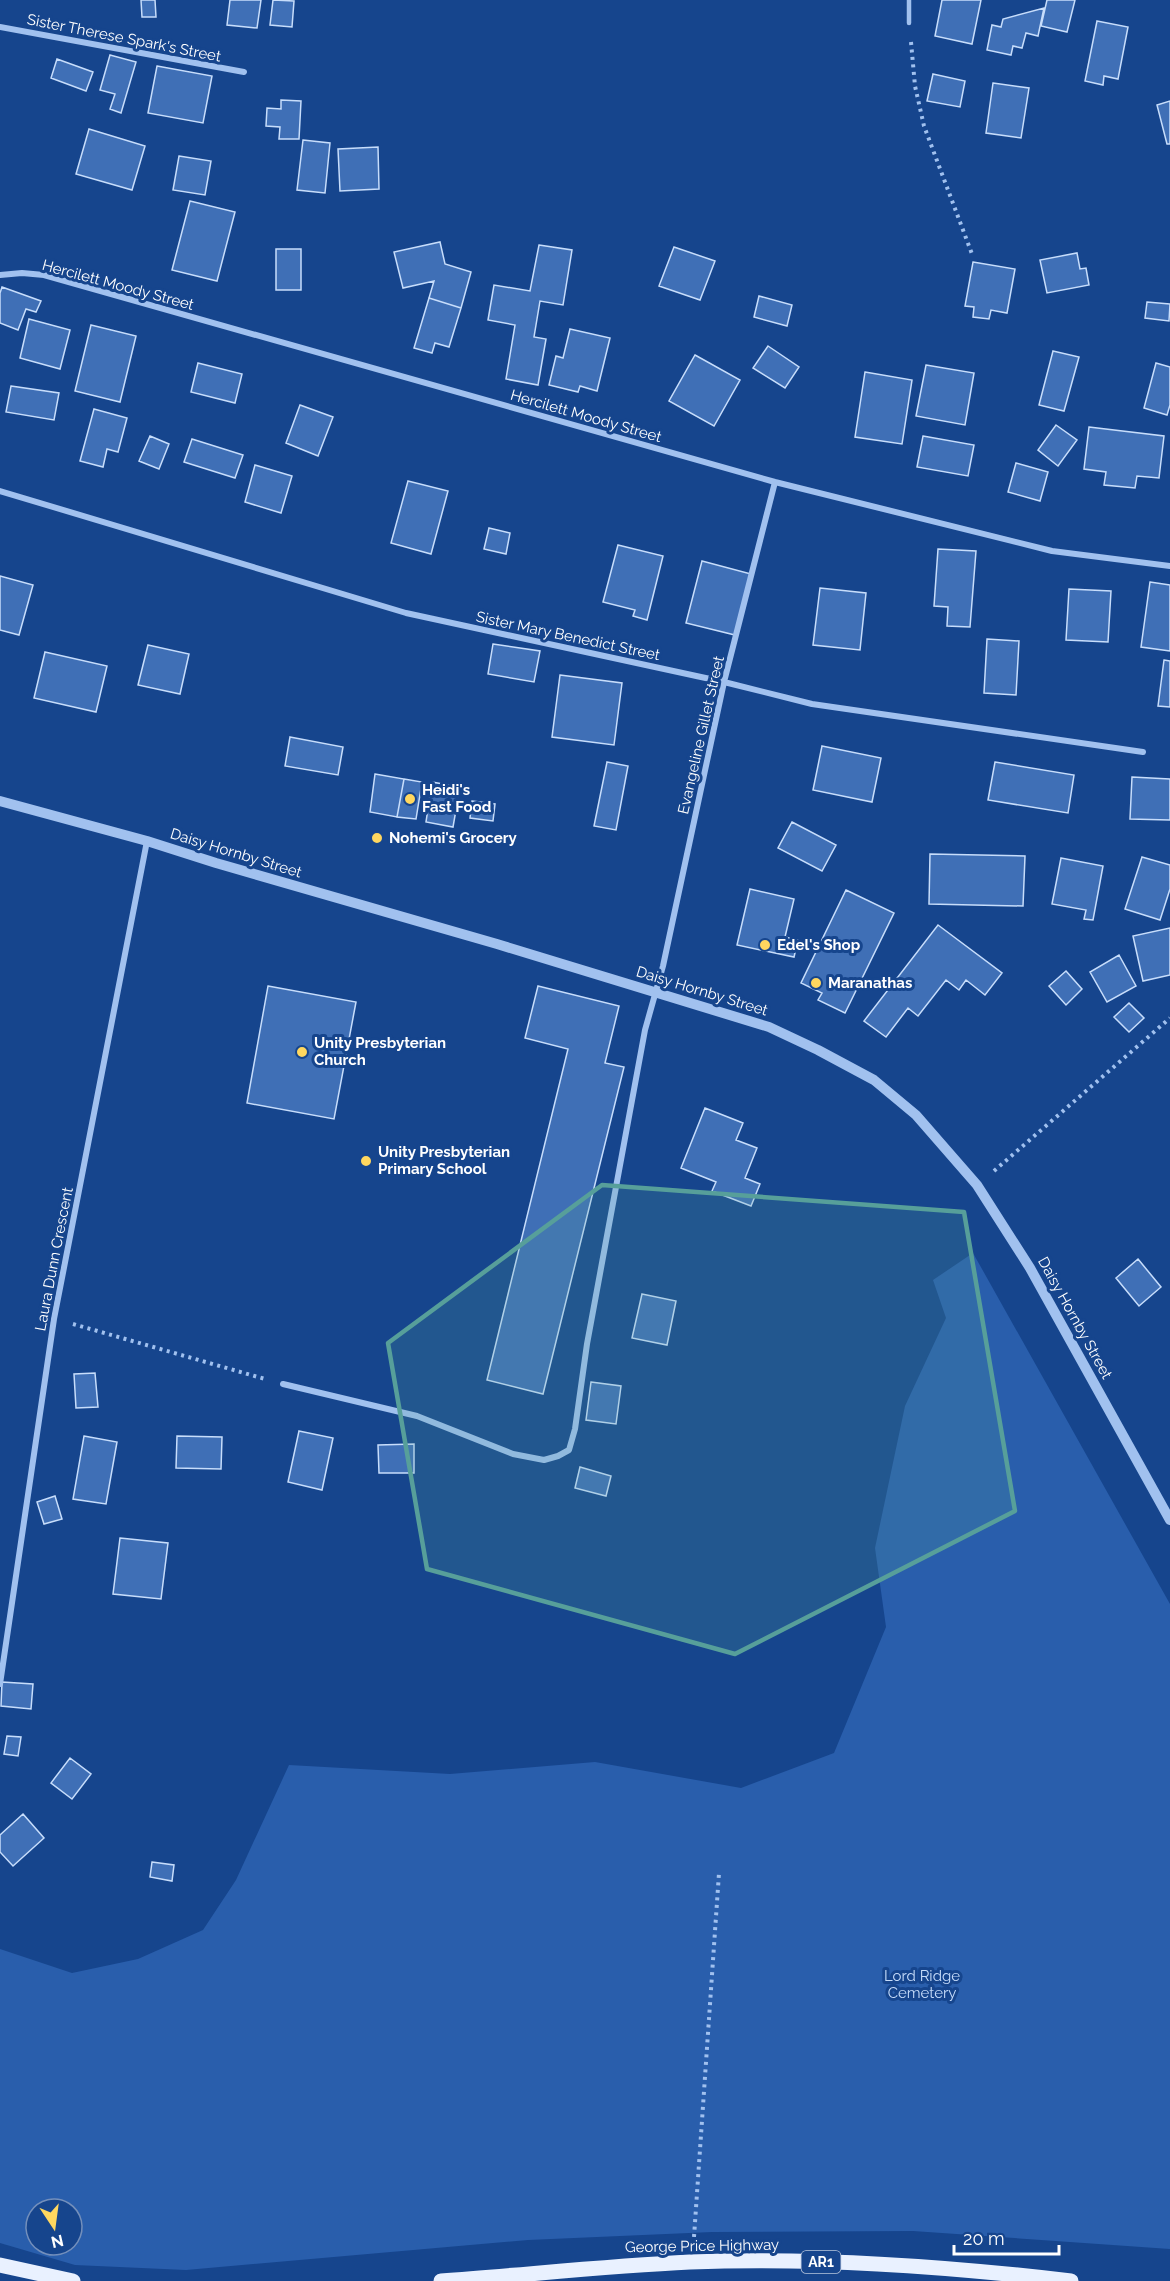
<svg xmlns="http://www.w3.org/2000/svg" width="1170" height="2281" font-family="Raleway,sans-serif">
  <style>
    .green { fill: #295eac; fill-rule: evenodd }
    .building { fill: #3f6fb6; stroke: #c7ddfb; stroke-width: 1.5 }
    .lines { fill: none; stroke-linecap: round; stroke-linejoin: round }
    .path { stroke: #a1c1ef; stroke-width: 4; stroke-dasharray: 3 4.5; stroke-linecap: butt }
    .service { stroke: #a1c1ef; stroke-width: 4.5 }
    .minor { stroke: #a1c1ef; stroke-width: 6 }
    .tertiary { stroke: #a1c1ef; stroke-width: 10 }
    .primary { stroke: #e9f1ff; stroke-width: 15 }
    .marked { fill: #579f9a; fill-opacity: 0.2; stroke: #579f9a; stroke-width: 4.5; stroke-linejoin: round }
    .poi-dot { fill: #ffd75f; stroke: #16458d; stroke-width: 2 }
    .labels { text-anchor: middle; stroke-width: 6; stroke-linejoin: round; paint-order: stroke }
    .shield { fill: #16458d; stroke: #b9c7dd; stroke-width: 1.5 }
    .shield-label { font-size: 14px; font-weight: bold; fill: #fff }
    .street-label { font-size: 15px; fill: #fff; stroke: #16458d }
    .poi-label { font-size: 15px; font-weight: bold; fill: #fff; stroke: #16458d; text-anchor: start }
    .park-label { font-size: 15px; fill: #c7ddfb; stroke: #16458d }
  </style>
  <rect width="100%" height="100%" fill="#16458d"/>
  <!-- green -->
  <path class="green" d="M973,1253L1170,1604V2249L913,2231L712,2232L528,2240L186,2270L75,2265L0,2243V1949L72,1973L138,1959L203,1930L236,1880L289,1765L450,1774L595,1762L741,1788L834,1753L886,1627L875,1548L905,1406L946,1318L933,1280ZM36,2209H72V2245H36Z"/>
  <!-- building -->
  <path class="building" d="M141,0H155L156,17H142Z
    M230,0H261L257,28L227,25Z
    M273,0L294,1L292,27L270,25Z
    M942,0H981L972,44L935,36Z
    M1047,0H1075L1067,32L1041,26Z
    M1044,8L1038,36L1026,33L1022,48L1013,46L1011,55L987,50L992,25L1001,27L1003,19Z
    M1097,21L1128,27L1118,79L1104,76L1103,85L1085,81Z
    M110,55L136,62L121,113L110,109L115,94L100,90Z
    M57,59L93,72L86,91L51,78Z
    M157,66L212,76L203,123L148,113Z
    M933,74L965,81L960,107L927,101Z
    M993,83L1029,88L1021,138L986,133Z
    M281,100L301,101L299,139H279L280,127L266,126L267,108L281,109Z
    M1170,101V144H1167L1157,105Z
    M89,129L145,146L132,190L76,174Z
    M303,140L330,143L325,193L297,190Z
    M378,147L379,189L340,191L338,149Z
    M179,156L211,161L205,195L173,190Z
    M190,201L235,212L217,281L172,270Z
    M440,242L445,264L471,272L461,308L429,298L434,281L403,288L394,252Z
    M539,245L572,250L563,305L540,301L534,337L546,339L538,385L506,379L515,325L488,320L494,285L530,291Z
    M674,247L715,261L700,300L659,286Z
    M276,249H301V290H276Z
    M1077,253L1080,269L1086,268L1089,285L1047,293L1040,260Z
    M973,262L1015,269L1007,313L991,310L989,319L973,317L974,307L965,306Z
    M2,287L41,301L36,312L26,309L18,330L0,323V293Z
    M759,296L792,305L787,326L754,317Z
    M429,298L461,308L449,347L435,343L432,353L414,348Z
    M1147,302L1170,304L1169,321L1145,318Z
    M29,319L70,330L60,369L20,358Z
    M91,325L136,336L120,402L75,391Z
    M570,329L610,338L597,391L580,386L578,392L549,385L556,356L563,358Z
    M768,346L799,367L785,388L753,368Z
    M1053,351L1079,357L1064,411L1039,405Z
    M695,355L740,380L714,426L669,401Z
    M198,363L242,374L235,403L191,392Z
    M1156,363L1170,367V405L1167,415L1144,408Z
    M926,365L974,373L965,425L916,416Z
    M865,372L912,380L902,444L855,437Z
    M11,386L59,393L54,420L6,412Z
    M300,405L333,417L318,456L286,443Z
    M94,409L127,418L118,452L107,449L103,467L80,461Z
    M1056,425L1077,440L1058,466L1038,450Z
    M1089,427L1164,436L1159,478L1137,476L1135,488L1104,485L1106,472L1084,469Z
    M150,436L169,444L159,469L139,461Z
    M923,436L974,445L968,476L917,467Z
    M192,439L243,455L235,478L184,462Z
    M1016,463L1048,472L1040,501L1008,492Z
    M255,465L292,476L281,513L245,502Z
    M408,481L448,491L431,554L391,543Z
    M489,528L510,533L506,554L484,549Z
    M618,545L663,556L647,620L633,616L635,610L603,602Z
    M938,549L976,551L970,627L947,626L948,607L934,606Z
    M702,561L751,574L735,635L686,623Z
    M0,576L33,585L19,635L0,630Z
    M1150,582L1170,585V651L1141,647Z
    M820,588L866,593L860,650L813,645Z
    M1069,589L1111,591L1108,642L1066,640Z
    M987,639L1019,641L1016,695L984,693Z
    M493,644L540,651L534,682L488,674Z
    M148,645L189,654L180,694L138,685Z
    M45,652L107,666L96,712L34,698Z
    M1164,660L1170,661V707L1158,706Z
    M560,675L622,683L614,745L552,737Z
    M290,737L343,747L338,775L285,766Z
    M822,746L881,758L872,802L813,790Z
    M607,762L628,766L616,830L594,826Z
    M995,762L1074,775L1068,813L988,800Z
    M375,774L404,779L397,817L370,812Z
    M1132,777L1170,779V820L1130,819Z
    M404,779L422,782L416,819L397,817Z
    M432,782L460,787L453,827L426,822Z
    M472,801L495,804L493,821L470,818Z
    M792,822L836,845L822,871L778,848Z
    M930,854L1025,856L1023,906L929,904Z
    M1142,857L1170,865V889L1160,920L1125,909Z
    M1061,858L1103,866L1093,920L1084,919L1086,910L1052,904Z
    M750,889L794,899L785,937L798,940L794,957L737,945Z
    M846,890L894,913L845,1013L818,1000L822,993L801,983Z
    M938,925L1002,973L985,995L966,980L959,990L946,980L918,1016L908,1008L886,1037L864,1021Z
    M1170,928V975L1143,981L1133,936Z
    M1119,955L1136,986L1107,1002L1090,972Z
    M1066,971L1082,989L1066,1005L1049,986Z
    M268,986L356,1002L334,1119L247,1103Z
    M538,986L619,1006L605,1063L624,1067L543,1394L487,1380L568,1049L525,1038Z
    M1129,1003L1144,1018L1129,1032L1114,1017Z
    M705,1108L743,1123L736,1140L757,1148L745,1178L760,1184L751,1206L712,1191L716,1182L681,1168Z
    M1138,1259L1161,1287L1139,1306L1116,1278Z
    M642,1294L676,1301L667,1345L632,1338Z
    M95,1373L98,1407L76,1408L74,1374Z
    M591,1382L621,1386L616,1424L586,1420Z
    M299,1431L333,1438L322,1490L288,1482Z
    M84,1436L117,1442L106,1504L73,1499Z
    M177,1436L222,1437L221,1469L176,1468Z
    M414,1444V1473H379L378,1445Z
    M580,1467L611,1476L606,1496L575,1488Z
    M55,1496L62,1519L44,1524L37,1502Z
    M120,1538L168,1543L161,1599L113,1594Z
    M2,1682L33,1684L31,1709L1,1706Z
    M7,1736L21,1737L18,1756L4,1754Z
    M70,1758L91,1774L72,1799L51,1783Z
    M23,1814L44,1838L13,1866L0,1852V1835Z
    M152,1862L174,1865L172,1881L150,1877Z"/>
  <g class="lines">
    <!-- path -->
    <path class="path" d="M911,42L915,86L924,126L972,254
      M994,1171L1170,1018
      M73,1324L265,1379
      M694,2237L719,1873"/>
    <!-- service -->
    <path class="service" d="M909,23V0"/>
    <!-- minor -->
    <path class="minor" d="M0,27L244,72
      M0,275L22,273L44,275L775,482L1052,551L1170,566
      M0,491L406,613L724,682L812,704L1143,752
      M283,1384L417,1416L513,1454L544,1460L558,1456L569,1450L575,1429L587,1344L645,1030L663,966L724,682L775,482
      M0,1684L54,1319L147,841"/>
    <!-- tertiary -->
    <path class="tertiary" d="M0,801L147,841L216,863L497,944L769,1027L818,1050L874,1080L916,1115L977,1185L1030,1268L1170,1520"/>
    <!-- primary -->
    <path class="primary" d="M0,2265L73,2281
      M441,2281C524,2275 607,2266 690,2262C818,2257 945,2266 1071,2281"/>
  </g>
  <!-- marked area -->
  <path class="marked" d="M602,1185L964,1212L1015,1511L735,1654L427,1569L388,1343Z"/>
  <!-- markers -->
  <g class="poi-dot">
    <circle cx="410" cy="799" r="6"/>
    <circle cx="377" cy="838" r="6"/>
    <circle cx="765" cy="945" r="6"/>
    <circle cx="816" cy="983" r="6"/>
    <circle cx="302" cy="1052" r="6"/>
    <circle cx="366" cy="1161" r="6"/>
  </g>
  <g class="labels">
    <!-- shield labels -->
    <rect class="shield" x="801.5" y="2251" width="39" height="22" rx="4.5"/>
    <g class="shield-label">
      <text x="821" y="2267">AR1</text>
    </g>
    <!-- street labels -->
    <g class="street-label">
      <text transform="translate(124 38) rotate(11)" y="5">Sister Therese Spark's Street</text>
      <text transform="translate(118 285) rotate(15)" y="5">Hercilett Moody Street</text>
      <text transform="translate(586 416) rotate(16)" y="5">Hercilett Moody Street</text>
      <text transform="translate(568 636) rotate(12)" y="5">Sister Mary Benedict Street</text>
      <text transform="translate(701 735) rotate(-77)" y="5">Evangeline Gillet Street</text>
      <text transform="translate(236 853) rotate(17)" y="5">Daisy Hornby Street</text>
      <text transform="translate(702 991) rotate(17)" y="5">Daisy Hornby Street</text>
      <text transform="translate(54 1259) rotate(-79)" y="5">Laura Dunn Crescent</text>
      <text transform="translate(1075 1318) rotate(61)" y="5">Daisy Hornby Street</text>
      <text transform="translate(702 2246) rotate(-1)" y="5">George Price Highway</text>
    </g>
    <!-- poi labels -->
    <g class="poi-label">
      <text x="422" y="795">Heidi's<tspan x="422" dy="17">Fast Food</tspan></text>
      <text x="389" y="843">Nohemi's Grocery</text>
      <text x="777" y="950">Edel's Shop</text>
      <text x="828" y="988">Maranathas</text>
      <text x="314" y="1048">Unity Presbyterian<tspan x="314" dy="17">Church</tspan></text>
      <text x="378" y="1157">Unity Presbyterian<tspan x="378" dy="17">Primary School</tspan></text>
    </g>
    <!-- park labels -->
    <g class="park-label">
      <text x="922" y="1981">Lord Ridge<tspan x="922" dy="17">Cemetery</tspan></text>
    </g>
  </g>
  <!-- north arrow -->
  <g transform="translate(54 2227) rotate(167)"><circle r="28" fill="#16458d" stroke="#738fbb" stroke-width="1.5"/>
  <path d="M0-4.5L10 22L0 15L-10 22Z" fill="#ffd75f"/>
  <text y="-9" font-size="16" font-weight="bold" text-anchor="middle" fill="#ffffff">N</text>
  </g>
  <!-- scale -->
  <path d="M954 2245v9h105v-9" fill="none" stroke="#ffffff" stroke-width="3"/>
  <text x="963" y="2245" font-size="18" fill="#ffffff" stroke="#16458d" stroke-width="4.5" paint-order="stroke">20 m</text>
</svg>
